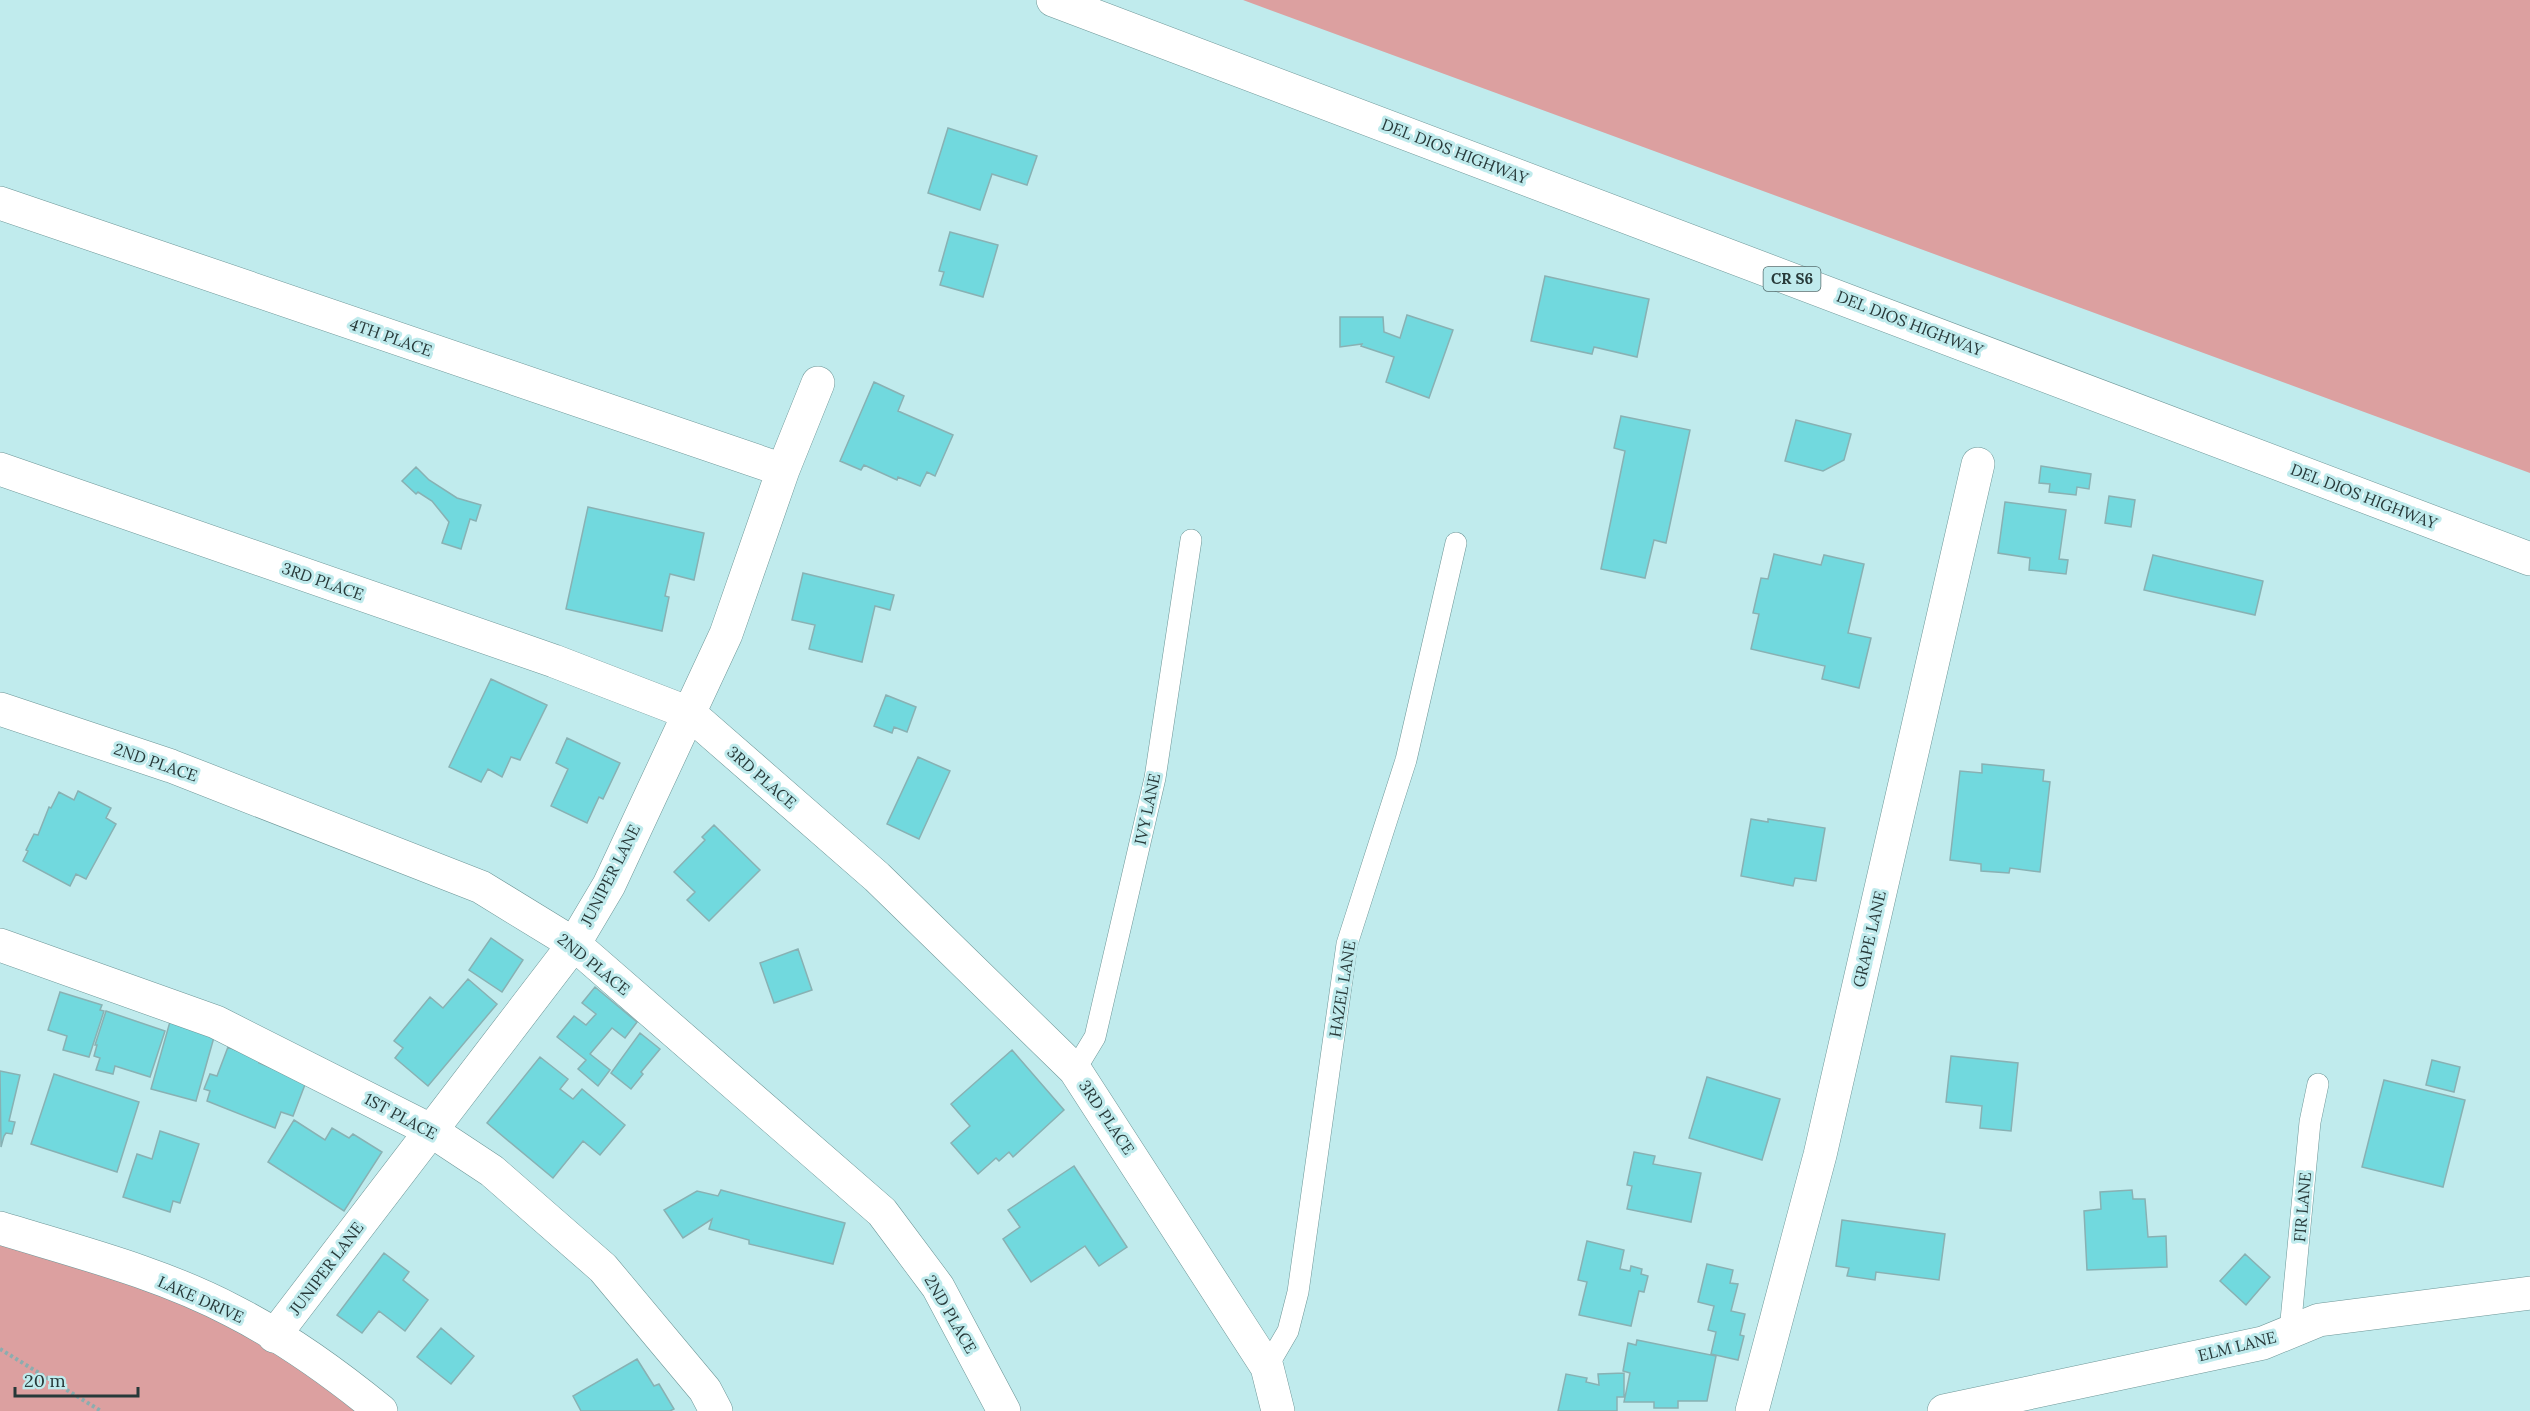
<svg xmlns="http://www.w3.org/2000/svg" width="2530" height="1411" font-family="Lora,serif">
  <style>
    .green { fill: #dca0a0 }
    .building { fill: #71d9de; stroke: #88b1b3; stroke-width: 1.5 }
    .lines { fill: none; stroke-linecap: round; stroke-linejoin: round }
    .lane-casing { stroke: #6d9697; stroke-width: 22 }
    .street-casing { stroke: #6d9697; stroke-width: 34 }
    .secondary-casing { stroke: #6d9697; stroke-width: 34 }
    .primary-casing { stroke: #6d9697; stroke-width: 34 }
    .path { stroke: #8badaf; stroke-width: 4; stroke-dasharray: 3 3; stroke-linecap: butt }
    .lane { stroke: #fff; stroke-width: 21 }
    .street { stroke: #fff; stroke-width: 33 }
    .secondary { stroke: #fff; stroke-width: 33 }
    .primary { stroke: #fff; stroke-width: 33 }
    .labels { text-anchor: middle; stroke-width: 6; stroke-linejoin: round; paint-order: stroke }
    .shield { fill: #c0ebed; stroke: #556e6f; stroke-width: 1.5 }
    .shield-label { font-size: 15px; font-weight: bold; fill: #273939 }
    .street-label { font-size: 16px; fill: #273939; stroke: #c0ebed }
  </style>
  <rect width="100%" height="100%" fill="#c0ebed"/>
  <!-- green -->
  <path class="green" d="M1243,0H2530V473Z
    M0,1228L147,1275L381,1411H0Z"/>
  <!-- building -->
  <path class="building" d="M948,128L1037,156L1027,185L992,174L980,210L928,193Z
    M950,232L998,245L983,297L940,285L944,272L939,271Z
    M1545,276L1649,299L1637,357L1594,347L1592,354L1531,341Z
    M1407,315L1453,330L1429,398L1386,382L1394,357L1361,346L1362,344L1340,347V317H1383L1384,332L1400,338Z
    M874,382L904,396L898,411L953,435L935,476L927,472L920,486L898,477L897,480L864,465L861,470L840,461Z
    M1621,416L1690,430L1666,543L1654,540L1645,578L1601,569L1625,451L1614,448Z
    M1796,420L1851,434L1844,460L1823,471L1785,461Z
    M2041,466L2091,474L2089,489L2077,487L2076,495L2049,492L2050,484L2039,483Z
    M416,467L429,480L457,498L481,505L476,521L470,519L461,549L442,543L449,522L432,501L418,492L416,494L402,481Z
    M2109,496L2135,500L2131,527L2105,523Z
    M2005,502L2066,510L2059,559L2068,560L2066,574L2029,570L2030,558L1998,553Z
    M588,507L704,533L694,580L670,574L665,596L669,597L662,631L566,609Z
    M1774,554L1821,565L1824,555L1864,564L1848,633L1871,638L1859,688L1822,679L1825,666L1751,649L1759,614L1753,613L1761,578L1768,579Z
    M2153,555L2263,581L2255,615L2144,590Z
    M803,573L894,595L890,610L875,606L862,662L809,649L815,625L792,620Z
    M491,679L547,705L520,760L511,757L502,777L488,769L481,782L449,767Z
    M886,695L916,707L907,732L894,727L892,733L874,726Z
    M567,738L620,763L603,799L599,797L587,823L551,806L568,769L556,763Z
    M918,757L950,771L919,839L887,824Z
    M1982,764L2044,770L2043,781L2050,782L2040,872L2010,868L2009,873L1981,871V864L1950,860L1960,771L1982,773Z
    M78,791L111,808L106,818L116,824L86,879L76,874L70,886L23,861L28,851L26,850L34,834L38,835L49,807L51,808L59,792L74,800Z
    M1751,819L1768,822V819L1825,828L1816,881L1795,878L1793,886L1741,876Z
    M714,825L760,870L709,921L687,900L695,892L674,872L705,840L702,837Z
    M491,938L523,960L502,992L469,970Z
    M798,949L812,990L774,1003L760,963Z
    M468,979L497,1004L428,1086L395,1058L403,1048L394,1041L430,997L443,1008Z
    M595,987L637,1022L625,1038L612,1028L590,1054L610,1070L598,1086L578,1069L586,1060L557,1037L574,1016L586,1025L596,1014L582,1003Z
    M60,992L102,1005L100,1010L104,1011L89,1057L63,1050L67,1036L48,1030Z
    M106,1011L165,1031L150,1077L115,1066L113,1074L96,1070L100,1058L94,1056L97,1045H95Z
    M173,1011L218,1023L196,1101L151,1089Z
    M640,1033L660,1049L641,1072L643,1074L631,1089L611,1073Z
    M228,1047L261,1060L259,1063L306,1082L293,1116L281,1112L275,1128L207,1101L210,1091L204,1089L210,1074L217,1076Z
    M1012,1050L1064,1110L1013,1157L1009,1152L999,1161L996,1158L978,1174L951,1143L970,1126L951,1104Z
    M1951,1056L2018,1063L2011,1131L1980,1128L1982,1106L1946,1102Z
    M540,1057L568,1079L560,1089L573,1099L582,1089L625,1125L600,1155L583,1141L553,1178L487,1123Z
    M2432,1060L2460,1067L2454,1092L2426,1085Z
    M0,1071L20,1075L9,1121L15,1122L12,1134L6,1133L4,1136L1,1147Z
    M54,1074L139,1102L117,1172L31,1144Z
    M1707,1077L1780,1099L1762,1160L1689,1138Z
    M2384,1080L2465,1100L2443,1187L2362,1167Z
    M294,1120L325,1140L332,1128L349,1138L353,1134L382,1152L344,1211L268,1162Z
    M160,1131L199,1144L180,1203L173,1201L170,1212L123,1197L137,1154L152,1159Z
    M1634,1152L1655,1156L1653,1164L1701,1173L1691,1222L1627,1209L1632,1186L1627,1185Z
    M1074,1166L1127,1247L1099,1266L1085,1246L1031,1282L1003,1239L1020,1227L1008,1210Z
    M721,1190L845,1223L833,1264L749,1244V1240L709,1229L712,1219L683,1238L664,1210L697,1191L718,1196Z
    M2132,1190L2133,1199H2145L2148,1237L2166,1236L2167,1267L2087,1270L2084,1211L2101,1209L2100,1192Z
    M1842,1220L1945,1234L1939,1280L1876,1272L1875,1280L1847,1276L1849,1268L1836,1266Z
    M1587,1241L1624,1250L1620,1269L1630,1271L1631,1266L1642,1269L1641,1274L1648,1276L1644,1292L1639,1291L1631,1326L1579,1315L1587,1282L1578,1280Z
    M384,1253L409,1272L403,1280L428,1300L405,1331L379,1311L362,1333L337,1315Z
    M2245,1254L2270,1277L2246,1305L2220,1281Z
    M1707,1264L1733,1270L1730,1283L1738,1284L1731,1311L1745,1314L1740,1335L1744,1336L1738,1360L1711,1354L1716,1332L1708,1330L1714,1306L1698,1302Z
    M441,1328L474,1356L451,1384L417,1357Z
    M1637,1340L1716,1356L1707,1401H1678V1408H1654V1402H1624L1630,1373L1623,1371L1628,1343L1636,1345Z
    M637,1359L654,1386L659,1384L674,1409L670,1411H581L573,1396Z
    M1624,1373V1397H1617V1411H1558L1566,1374L1587,1378L1586,1382L1599,1385L1598,1374Z"/>
  <g class="lines">
    <defs>
      <path id="lane" d="M1075,1070L1095,1037L1155,778L1191,540
        M2290,1331L2310,1122L2318,1084
        M1267,1367L1288,1331L1298,1292L1347,944L1406,760L1456,543"/>
      <path id="street" d="M0,203L783,470
        M0,469L554,661L689,713L877,877L1075,1070L1267,1367L1278,1411
        M0,709L171,766L481,887L574,944L882,1212L938,1287L1004,1411
        M0,945L216,1022L430,1130L492,1171L603,1268L705,1390L716,1411
        M274,1336L574,944L609,885L726,634L783,470L818,383
        M1752,1411L1820,1155L1978,464
        M1944,1411L2263,1343L2319,1320L2530,1293"/>
      <path id="secondary" d="M0,1228C78,1252 161,1273 233,1311C284,1337 337,1375 381,1411"/>
      <path id="primary" d="M1053,0L2530,559"/>
    </defs>
    <!-- lane casing -->
    <use href="#lane" class="lane-casing"/>
    <!-- street casing -->
    <use href="#street" class="street-casing"/>
    <!-- secondary casing -->
    <use href="#secondary" class="secondary-casing"/>
    <!-- primary casing -->
    <use href="#primary" class="primary-casing"/>
    <!-- path -->
    <path class="path" d="M0,1349L101,1411"/>
    <!-- lane -->
    <use href="#lane" class="lane"/>
    <!-- street -->
    <use href="#street" class="street"/>
    <!-- secondary -->
    <use href="#secondary" class="secondary"/>
    <!-- primary -->
    <use href="#primary" class="primary"/>
  </g>
  <g class="labels">
    <!-- shield labels -->
    <rect class="shield" x="1763.5" y="267" width="57" height="24" rx="4.5"/>
    <g class="shield-label">
      <text x="1792" y="284">CR S6</text>
    </g>
    <!-- street labels -->
    <g class="street-label">
      <text transform="translate(1455 151) rotate(21)" y="6">DEL DIOS HIGHWAY</text>
      <text transform="translate(1910 323) rotate(21)" y="6">DEL DIOS HIGHWAY</text>
      <text transform="translate(391 337) rotate(19)" y="6">4TH PLACE</text>
      <text transform="translate(2364 496) rotate(21)" y="6">DEL DIOS HIGHWAY</text>
      <text transform="translate(323 581) rotate(19)" y="6">3RD PLACE</text>
      <text transform="translate(156 762) rotate(19)" y="6">2ND PLACE</text>
      <text transform="translate(762 777) rotate(41)" y="6">3RD PLACE</text>
      <text transform="translate(1147 809) rotate(-78)" y="6">IVY LANE</text>
      <text transform="translate(610 875) rotate(-63)" y="6">JUNIPER LANE</text>
      <text transform="translate(1869 939) rotate(-77)" y="6">GRAPE LANE</text>
      <text transform="translate(594 964) rotate(39)" y="6">2ND PLACE</text>
      <text transform="translate(1342 989) rotate(-81)" y="6">HAZEL LANE</text>
      <text transform="translate(401 1116) rotate(28)" y="6">1ST PLACE</text>
      <text transform="translate(1107 1117) rotate(56)" y="6">3RD PLACE</text>
      <text transform="translate(2302 1207) rotate(-85)" y="6">FIR LANE</text>
      <text transform="translate(326 1268) rotate(-53)" y="6">JUNIPER LANE</text>
      <text transform="translate(201 1299) rotate(24)" y="6">LAKE DRIVE</text>
      <text transform="translate(951 1314) rotate(60)" y="6">2ND PLACE</text>
      <text transform="translate(2237 1346) rotate(-14)" y="6">ELM LANE</text>
    </g>
  </g>
  <!-- scale -->
  <path d="M15 1387v9h123v-9" fill="none" stroke="#273939" stroke-width="3"/>
  <text x="24" y="1387" font-size="18" fill="#273939" stroke="#c0ebed" stroke-width="4.5" paint-order="stroke">20 m</text>
</svg>
